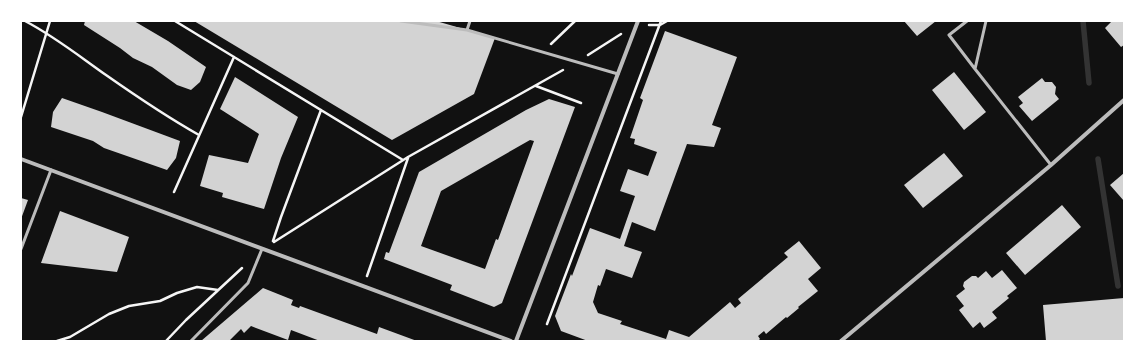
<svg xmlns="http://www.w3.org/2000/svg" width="1145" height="362" font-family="'Nunito Sans',sans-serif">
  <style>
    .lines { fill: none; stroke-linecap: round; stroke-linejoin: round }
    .stream { stroke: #333; stroke-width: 5.5 }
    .building { fill: #d3d3d3; fill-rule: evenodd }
    .path { stroke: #f5f5f5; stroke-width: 2.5 }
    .service { stroke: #bcbcbc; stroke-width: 3 }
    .minor { stroke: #bcbcbc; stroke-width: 4 }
  </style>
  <rect width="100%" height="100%" fill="#111"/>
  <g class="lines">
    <!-- stream -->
    <path class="stream" d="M1083,21L1089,83
      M1098,159L1118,286"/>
  </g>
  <!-- building -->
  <path class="building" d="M85,21H134L168,41L206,67L200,82L191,90L177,85L152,67L133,58L120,48L84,25Z
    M194,21H436L495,38L474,94L392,140Z
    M904,21H936L917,36Z
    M1112,21H1124V45L1121,47L1105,28Z
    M665,31L737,57L712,125L721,128L714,147L687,144L655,231L632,222L624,246L642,252L632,278L606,269L600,286L598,285L593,302L598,313L622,321L620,324L666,339L669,330L689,337L730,302L735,308L741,303L738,299L788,257L784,253L799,241L821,268L808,279L818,291L798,307L799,308L787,318L786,317L766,334L764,331L758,336L760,339L758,341H588L561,331L555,316L571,274L572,276L590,228L620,239L635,196L620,191L628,169L648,176L657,152L634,144L635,139L630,138L643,100L640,98Z
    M954,72L986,112L964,130L932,90Z
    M235,77L298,117L281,158L264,209L222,197L223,193L200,186L209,155L248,163L259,134L220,109Z
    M1042,78L1045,82H1052L1056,87L1055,94L1059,99L1032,121L1019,106L1023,103L1018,97Z
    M62,98L102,112L180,141L176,158L167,170L104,148L93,141L51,127L53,112Z
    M549,99L575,107L502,303L494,307L450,290L452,285L384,259L386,252L389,253L419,172L526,110ZM530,140L534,141L498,240L496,239L485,269L421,246L441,191Z
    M944,153L963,176L923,208L904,185Z
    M1124,173V201L1110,185Z
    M21,198L28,200L21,219Z
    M1062,205L1081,227L1025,275L1006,253Z
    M60,211L129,237L117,272L41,263Z
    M1002,270L1017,288L1007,296L1009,298L992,312L997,318L984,328L980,322L973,328L959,310L964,306L956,296L965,289L963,286L964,282L972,276H976L978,278L986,271L992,278Z
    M263,288L293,300L291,305L299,308L300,306L377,334L379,327L417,341H320L291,330L288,340L251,326L244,333L241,329L229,341H201Z
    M1124,298V341H1046L1043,305Z"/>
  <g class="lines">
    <!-- path -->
    <path class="path" d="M25,21C54,36 79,56 106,75C136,96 167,117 199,135
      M175,21L403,160
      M649,25H660L667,21
      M551,44L575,21
      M588,55L621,34
      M536,86L581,103
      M21,117L50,21
      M174,192L234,57
      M273,241L281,217L321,110
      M274,242L408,157L563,70
      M367,276L408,158
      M547,324L661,21
      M57,341L70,337L109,314L129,306L160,301L177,293L197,287L218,290
      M166,341L186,320L242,268"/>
    <!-- service -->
    <path class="service" d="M401,21L467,30L618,74
      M967,21L949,35L975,69
      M986,21L975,69L1051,165
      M467,30L470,21
      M21,249L51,170
      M191,341L248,283L262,249"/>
    <!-- minor -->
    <path class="minor" d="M21,159L511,341
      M516,341L638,21
      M841,341L1051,165L1124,100"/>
  </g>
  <!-- border -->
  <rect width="1145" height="362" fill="none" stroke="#ffffff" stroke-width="44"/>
</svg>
